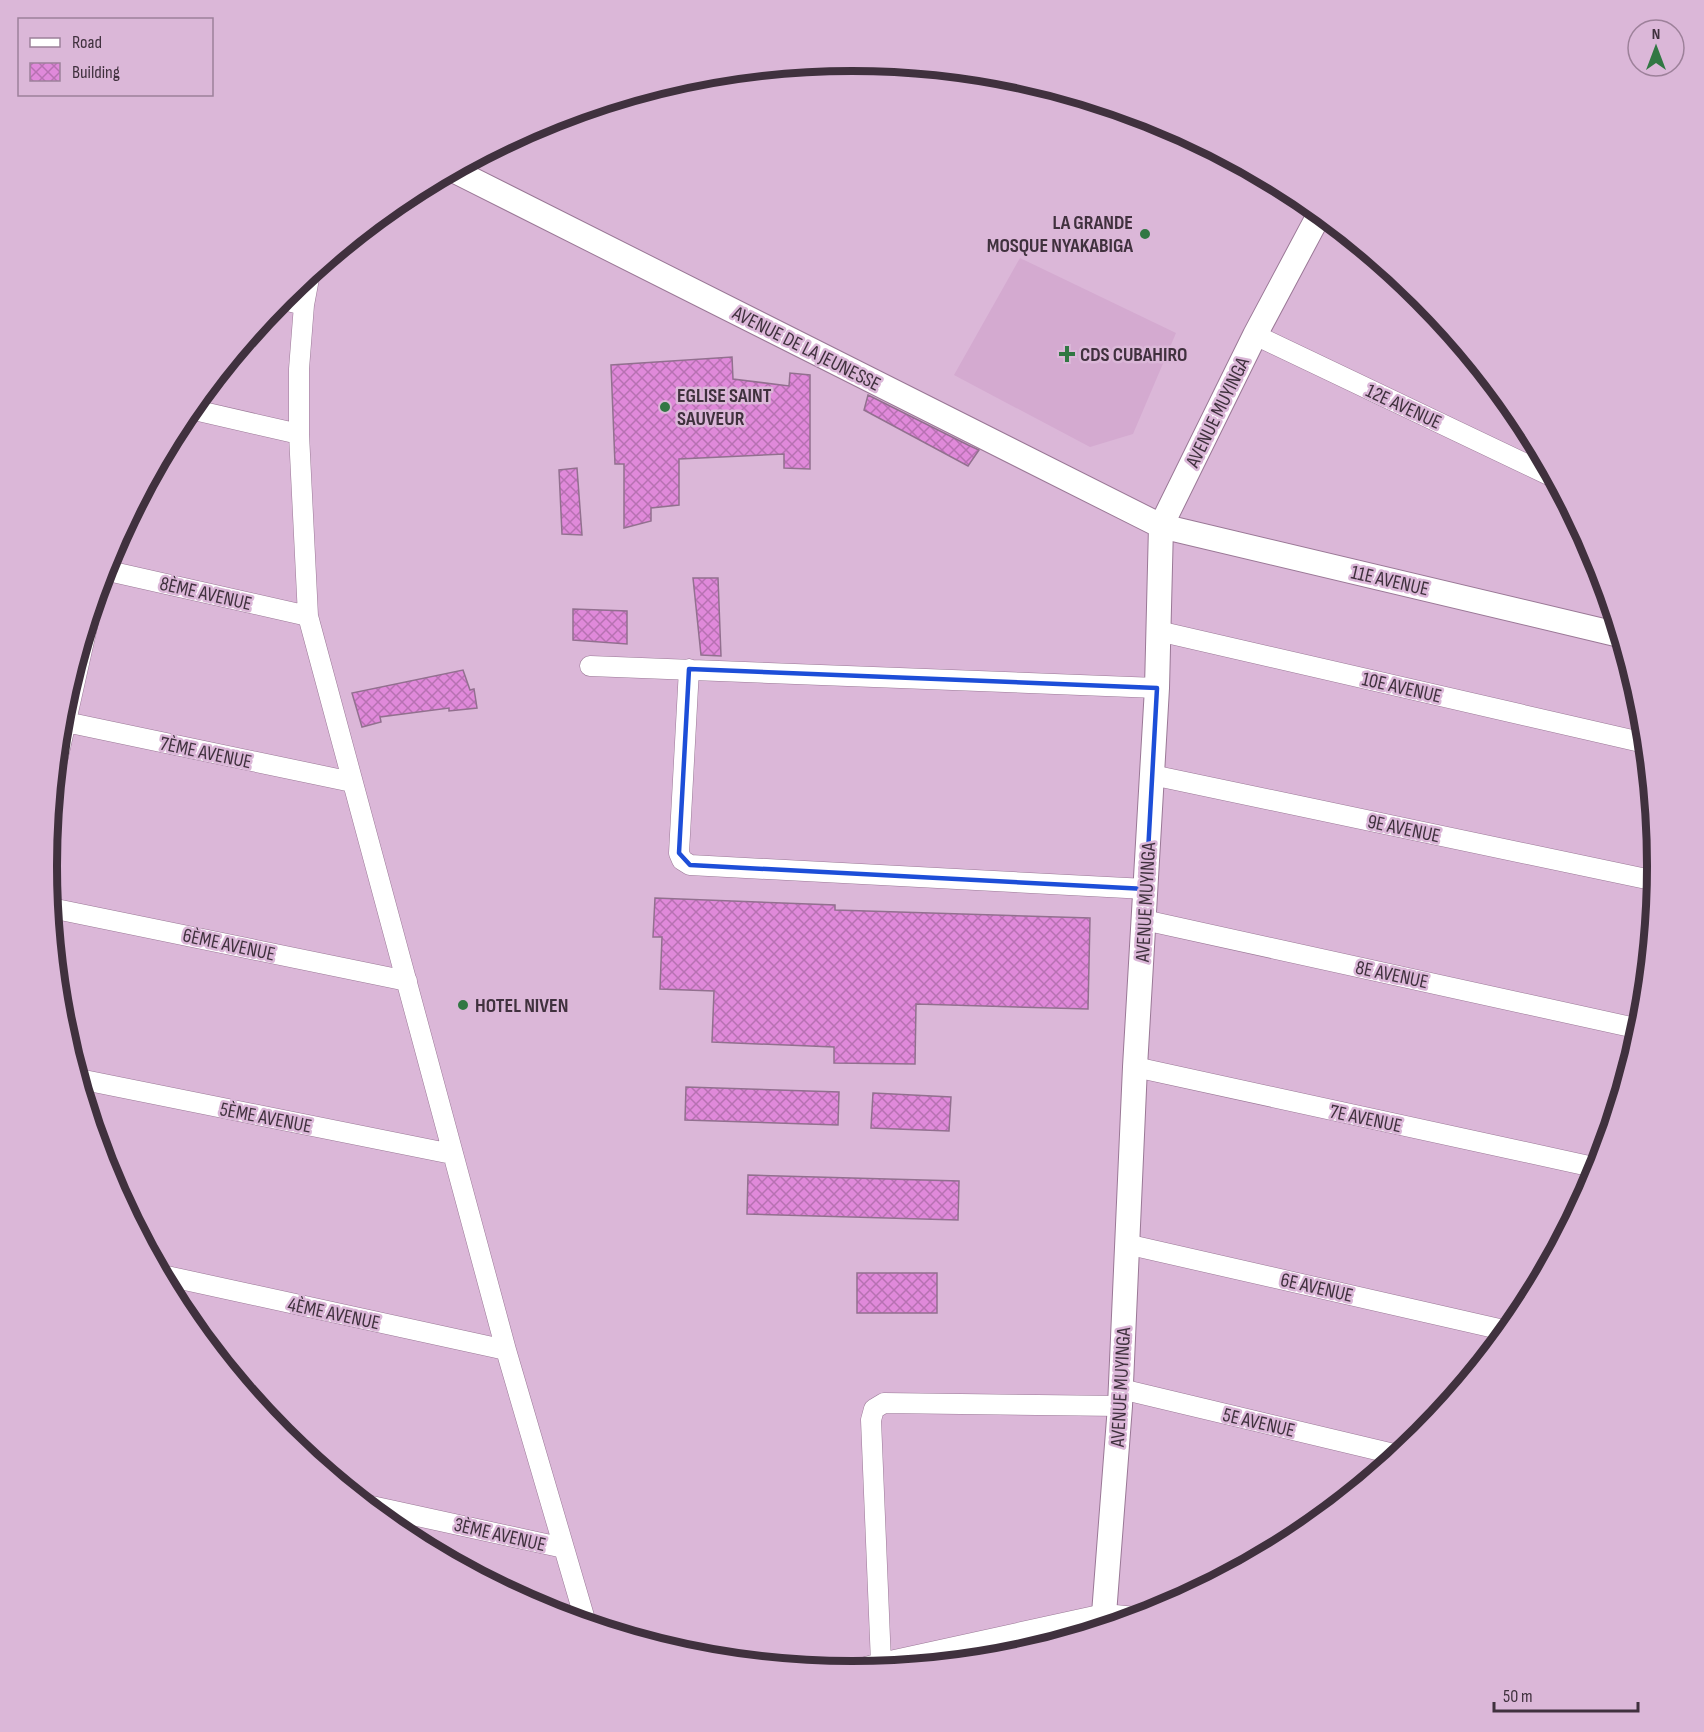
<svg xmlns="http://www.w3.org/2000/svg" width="1704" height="1732" font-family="'Sofia Sans Condensed',sans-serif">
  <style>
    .built { fill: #d4aad0 }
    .building { fill: url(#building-cross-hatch); stroke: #92708f; stroke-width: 1.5 }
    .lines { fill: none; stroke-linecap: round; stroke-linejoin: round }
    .minor-casing { stroke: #9a7896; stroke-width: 21 }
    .tertiary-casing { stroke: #9a7896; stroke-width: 26 }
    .minor { stroke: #fff; stroke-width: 20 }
    .tertiary { stroke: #fff; stroke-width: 24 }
    .marked { fill: none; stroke: #1d4ed8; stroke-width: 4.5; stroke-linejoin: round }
    .poi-dot { fill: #317743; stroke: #dbb7d8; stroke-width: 2 }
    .labels { text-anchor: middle; stroke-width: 5; stroke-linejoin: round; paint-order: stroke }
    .poi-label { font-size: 20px; font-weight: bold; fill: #40313e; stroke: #dbb7d8; text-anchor: start }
    .street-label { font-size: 20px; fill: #40313e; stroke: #dbb7d8 }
    .rim { fill: none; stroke: #40313e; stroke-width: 8 }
  </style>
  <defs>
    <pattern id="building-cross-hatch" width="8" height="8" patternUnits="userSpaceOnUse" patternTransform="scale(1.5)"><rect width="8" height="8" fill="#e089da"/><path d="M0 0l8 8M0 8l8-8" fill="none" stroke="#b771b2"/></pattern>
  </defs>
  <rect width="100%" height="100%" fill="#dbb7d8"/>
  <!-- built -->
  <path class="built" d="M1020,258L1176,333L1133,434L1090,447L954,375Z"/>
  <!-- building -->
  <path class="building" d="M732,357L733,379L789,386L790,373L810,375V469L784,468V454L679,459V505L651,508V521L624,528V464H615L611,365Z
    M868,395L968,445L979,450L968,466L864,410Z
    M577,468L582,535L562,534L559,470Z
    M693,578H718L721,656L701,655Z
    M573,609L627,611V644L573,640Z
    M463,670L470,690L474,689L477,708L449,711V708L380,717L381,722L362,727L352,693Z
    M655,898L835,905V910L1090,918L1088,1009L916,1004L915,1064L834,1063V1047L712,1042L714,991L660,989L662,937H653Z
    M686,1087L839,1092L838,1125L685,1120Z
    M873,1093L951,1097L949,1131L871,1128Z
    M748,1175L959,1181L958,1220L747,1214Z
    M857,1273H937V1313H857Z"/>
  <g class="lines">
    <defs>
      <path id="minor" d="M310,273L304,305L299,369V434L308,616L506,1350L586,1623
        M280,299L304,305
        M1255,335L1553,477
        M190,409L299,434
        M104,570L308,616
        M1158,631L1645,743
        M590,666L1157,688
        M689,669L679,853L682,860L690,865L1146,889
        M61,721L352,782
        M56,766L88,623
        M1152,775L1656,881
        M51,908L407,981
        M1144,920L1640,1029
        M1135,1067L1598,1168
        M79,1079L452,1154
        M1126,1244L1508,1331
        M162,1275L506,1350
        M1121,1389L1398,1455
        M367,1505L564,1548
        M881,1663L871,1420L874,1409L884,1403L1120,1406
        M851,1671L881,1663L1104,1614L1136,1617"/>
      <path id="tertiary" d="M453,170L1161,526L1620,635
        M1101,1628L1104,1614L1120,1406L1135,1067L1157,688L1161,526L1255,335L1320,213"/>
    </defs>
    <!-- minor casing -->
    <use href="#minor" class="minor-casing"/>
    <!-- tertiary casing -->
    <use href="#tertiary" class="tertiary-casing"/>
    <!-- minor -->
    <use href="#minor" class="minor"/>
    <!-- tertiary -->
    <use href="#tertiary" class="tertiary"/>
  </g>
  <!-- marked area -->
  <path class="marked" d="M689,669L1157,688L1146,889L690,865L679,853Z"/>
  <!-- markers -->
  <g class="poi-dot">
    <circle cx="1145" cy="234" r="6"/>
    <path d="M1064 345h6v6h6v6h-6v6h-6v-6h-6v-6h6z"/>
    <circle cx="665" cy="407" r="6"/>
    <circle cx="463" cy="1005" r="6"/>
  </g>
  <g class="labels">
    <!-- poi labels -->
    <g class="poi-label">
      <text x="1133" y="229" text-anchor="end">LA GRANDE<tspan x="1133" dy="23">MOSQUE NYAKABIGA</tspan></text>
      <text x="1080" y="361">CDS CUBAHIRO</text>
      <text x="677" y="402">EGLISE SAINT<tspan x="677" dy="23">SAUVEUR</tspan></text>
      <text x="475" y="1012">HOTEL NIVEN</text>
    </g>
    <!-- street labels -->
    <g class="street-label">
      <text transform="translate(807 348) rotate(27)" y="7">AVENUE DE LA JEUNESSE</text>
      <text transform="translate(1404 406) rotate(25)" y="7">12E AVENUE</text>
      <text transform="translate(1217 412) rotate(-64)" y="7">AVENUE MUYINGA</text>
      <text transform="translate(1390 580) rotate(13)" y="7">11E AVENUE</text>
      <text transform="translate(206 593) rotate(13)" y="7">8ÈME AVENUE</text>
      <text transform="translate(1402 687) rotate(13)" y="7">10E AVENUE</text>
      <text transform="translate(206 752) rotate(12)" y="7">7ÈME AVENUE</text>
      <text transform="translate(1404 828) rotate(12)" y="7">9E AVENUE</text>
      <text transform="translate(1145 902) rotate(-87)" y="7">AVENUE MUYINGA</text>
      <text transform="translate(229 944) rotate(12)" y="7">6ÈME AVENUE</text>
      <text transform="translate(1392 974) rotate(12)" y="7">8E AVENUE</text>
      <text transform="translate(266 1117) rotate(11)" y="7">5ÈME AVENUE</text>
      <text transform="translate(1366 1118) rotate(12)" y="7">7E AVENUE</text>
      <text transform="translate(1317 1287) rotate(13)" y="7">6E AVENUE</text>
      <text transform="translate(334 1313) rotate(12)" y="7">4ÈME AVENUE</text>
      <text transform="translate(1120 1387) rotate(-87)" y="7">AVENUE MUYINGA</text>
      <text transform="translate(1259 1422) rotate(13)" y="7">5E AVENUE</text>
      <text transform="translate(500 1534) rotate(13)" y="7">3ÈME AVENUE</text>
    </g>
  </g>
  <!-- crop -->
  <path d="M0 0H1704V1732H0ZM57 866a795 795 0 1 1 1590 0a795 795 0 1 1-1590 0Z" fill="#dbb7d8" fill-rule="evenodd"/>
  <path class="rim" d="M57 866a795 795 0 1 1 1590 0a795 795 0 1 1-1590 0Z"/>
  <!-- legend -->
  <rect x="18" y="18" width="195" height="78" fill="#dbb7d8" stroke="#9d819a" stroke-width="1.5"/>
  <rect x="30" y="38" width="30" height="9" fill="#ffffff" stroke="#9d819a" stroke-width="1.5"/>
  <text x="72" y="48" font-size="18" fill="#40313e">Road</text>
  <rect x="30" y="63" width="30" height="18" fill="url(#building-cross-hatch)" stroke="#9d819a" stroke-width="1.5"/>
  <text x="72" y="78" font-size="18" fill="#40313e">Building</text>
  <!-- north arrow -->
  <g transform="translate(1656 48)"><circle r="28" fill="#dbb7d8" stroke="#9d819a" stroke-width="1.5"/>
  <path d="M0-4.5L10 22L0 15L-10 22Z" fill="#317743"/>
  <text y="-9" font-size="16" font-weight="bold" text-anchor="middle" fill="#40313e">N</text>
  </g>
  <!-- scale -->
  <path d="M1494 1702v9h144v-9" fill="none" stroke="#40313e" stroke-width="3"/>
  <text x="1503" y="1702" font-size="18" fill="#40313e" stroke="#dbb7d8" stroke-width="4.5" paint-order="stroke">50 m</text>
</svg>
